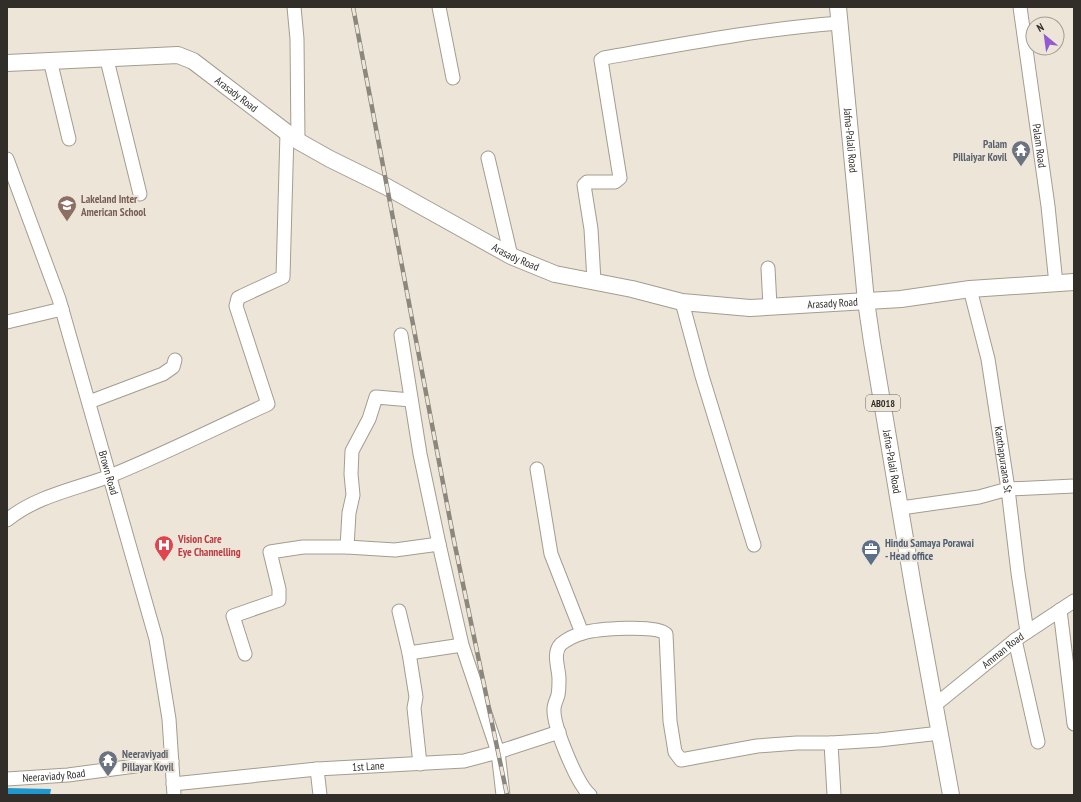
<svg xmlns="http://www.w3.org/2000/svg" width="1081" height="802" font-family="'PT Sans Narrow',sans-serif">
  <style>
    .water { fill: #1e98ce }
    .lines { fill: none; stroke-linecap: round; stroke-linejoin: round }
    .minor-casing { stroke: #a39d8f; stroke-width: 15 }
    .major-casing { stroke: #a39d8f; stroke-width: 18 }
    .minor { stroke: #fff; stroke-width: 13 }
    .major { stroke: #fff; stroke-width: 16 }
    .rail-casing { stroke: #8c877d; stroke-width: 4.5 }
    .rail { stroke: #ede6d8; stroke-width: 3; stroke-dasharray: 9; stroke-linecap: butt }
    .labels { text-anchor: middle; stroke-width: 4; stroke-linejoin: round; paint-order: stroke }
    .shield { fill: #ede6d8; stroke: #69655e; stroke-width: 1 }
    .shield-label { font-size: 10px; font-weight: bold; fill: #312e29 }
    .street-label { font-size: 11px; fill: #312e29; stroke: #ede6d8 }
    .worship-label { font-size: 11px; font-weight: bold; fill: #5b616d; stroke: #ede6d8; text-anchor: end }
    .education-label { font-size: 11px; font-weight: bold; fill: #785e54; stroke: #ede6d8; text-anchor: start }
    .health-label { font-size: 11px; font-weight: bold; fill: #be3a42; stroke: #ede6d8; text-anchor: start }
    .service-label { font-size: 11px; font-weight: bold; fill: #4e5e75; stroke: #ede6d8; text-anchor: start }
  </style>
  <rect width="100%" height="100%" fill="#ede6d8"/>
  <!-- water -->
  <path class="water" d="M7,788L51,789L50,795H7Z"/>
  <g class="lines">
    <defs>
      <g id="minor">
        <path d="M294,7L297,39L298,141"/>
        <path d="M439,7L453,78"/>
        <path id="s1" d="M1020,7L1048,206L1056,284"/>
        <path d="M50,60L69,139"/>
        <path d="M107,60L140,194"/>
        <path d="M488,158L511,256"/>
        <path id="s2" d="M7,159L59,299L156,639L169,719L174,795"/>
        <path d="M768,268L770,306"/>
        <path d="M594,281L591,229L584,185L587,182H615L620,178L601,60L604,58C683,44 760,29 840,23"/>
        <path id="s3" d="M970,289L988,359L1008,489L1018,573L1027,632"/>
        <path d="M682,302L702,376L754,545"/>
        <path d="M7,322L62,309"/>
        <path d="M401,335L420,454L439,544L462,645L498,752L503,795"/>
        <path d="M411,400L376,397L369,419L352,451L351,474L353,495L349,513L347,547L395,550L439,544"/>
        <path d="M89,402L163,374L173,367L175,360"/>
        <path d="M537,469L551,554L582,633"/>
        <path d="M901,508L979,497L1008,489L1074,486"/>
        <path d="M7,520C36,496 76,489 110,476C164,454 216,428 268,404L236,306L238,298L242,296L283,277L287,133"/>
        <path d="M1060,610L1074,724"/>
        <path d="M399,611L409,653L416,697L414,708L420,764"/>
        <path d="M1015,640L1038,742"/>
        <path d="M409,653L462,645"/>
        <path d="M245,654L233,616L279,600V589L270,552L303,547H347"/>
        <path id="s4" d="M935,705L1015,640L1074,601"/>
        <path d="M317,769L320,795"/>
        <path id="s5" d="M7,779L68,775L172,761"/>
        <path id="s6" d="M173,784L317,769L464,761L498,752L559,732"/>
        <path d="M590,795C577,784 553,726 554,709C554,704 557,699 558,695C559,690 559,684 559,679C559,668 552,653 561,644C566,640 576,635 583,633C596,629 657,624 666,634L670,721L675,752L681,760L757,746L797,743H831"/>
        <path d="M834,795L831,743L879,740L940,733"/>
      </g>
      <g id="major">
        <path id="s7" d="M838,7L866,301L872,342L914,592L951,795"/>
        <path id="s8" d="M7,63L178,55L193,61L298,141L330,159L387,187L511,256L555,274L632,289L682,302L750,308L901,299L970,289L1074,282"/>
      </g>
    </defs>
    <!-- minor casing -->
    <use href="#minor" class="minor-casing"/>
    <!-- major casing -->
    <use href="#major" class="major-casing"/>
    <!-- minor -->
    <use href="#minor" class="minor"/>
    <!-- major -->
    <use href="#major" class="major"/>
    <defs>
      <path id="rail" d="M353,7L454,541L507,795"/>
    </defs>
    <!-- rail casing -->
    <use href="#rail" class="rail-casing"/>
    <!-- rail -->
    <use href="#rail" class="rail"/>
  </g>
  <!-- icons -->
  <defs>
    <symbol id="temple-pin" viewBox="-11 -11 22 30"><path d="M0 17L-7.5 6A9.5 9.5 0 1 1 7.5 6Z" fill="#6b7280" stroke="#ede6d8"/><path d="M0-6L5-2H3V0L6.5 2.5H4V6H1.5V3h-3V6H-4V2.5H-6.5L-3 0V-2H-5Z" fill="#fff"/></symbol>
    <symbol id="school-pin" viewBox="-11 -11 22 30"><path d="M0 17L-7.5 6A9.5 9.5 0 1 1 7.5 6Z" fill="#8d6e63" stroke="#ede6d8"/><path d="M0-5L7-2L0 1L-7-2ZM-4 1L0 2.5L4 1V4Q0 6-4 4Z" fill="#fff"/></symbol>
    <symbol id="hospital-pin" viewBox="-11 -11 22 30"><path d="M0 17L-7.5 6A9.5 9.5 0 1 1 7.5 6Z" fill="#e0444e" stroke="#ede6d8"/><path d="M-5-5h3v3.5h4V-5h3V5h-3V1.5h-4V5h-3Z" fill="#fff"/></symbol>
    <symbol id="office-pin" viewBox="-11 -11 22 30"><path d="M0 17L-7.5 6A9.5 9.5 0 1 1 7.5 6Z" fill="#5c6f8a" stroke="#ede6d8"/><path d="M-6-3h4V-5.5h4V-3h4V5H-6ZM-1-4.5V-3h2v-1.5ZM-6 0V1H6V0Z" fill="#fff"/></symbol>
  </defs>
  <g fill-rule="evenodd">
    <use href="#temple-pin" x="1010" y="139" width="22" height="30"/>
    <use href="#school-pin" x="56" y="194" width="22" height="30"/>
    <use href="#hospital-pin" x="153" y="534" width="22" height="30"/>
    <use href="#office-pin" x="860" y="538" width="22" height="30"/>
    <use href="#temple-pin" x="97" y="749" width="22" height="30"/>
  </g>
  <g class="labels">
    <!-- shield labels -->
    <rect class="shield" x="866" y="395" width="34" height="16" rx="3"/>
    <g class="shield-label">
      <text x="883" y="407">AB018</text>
    </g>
    <!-- street labels -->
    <g class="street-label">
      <text dy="4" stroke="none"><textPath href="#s8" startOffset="242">Arasady Road</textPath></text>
      <text dy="4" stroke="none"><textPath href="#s7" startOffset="134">Jafna-Palali Road</textPath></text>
      <text dy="4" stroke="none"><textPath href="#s1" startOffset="140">Palam Road</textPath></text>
      <text dy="4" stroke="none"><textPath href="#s8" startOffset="566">Arasady Road</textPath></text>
      <text dy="4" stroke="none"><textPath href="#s8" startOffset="890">Arasady Road</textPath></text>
      <text dy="4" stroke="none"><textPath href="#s3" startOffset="174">Kanthapuraana St</textPath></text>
      <text dy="4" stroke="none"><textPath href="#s7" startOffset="458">Jafna-Palali Road</textPath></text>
      <text dy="4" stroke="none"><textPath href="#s2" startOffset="330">Brown Road</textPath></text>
      <text dy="4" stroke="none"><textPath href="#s4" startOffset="87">Amman Road</textPath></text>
      <text dy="4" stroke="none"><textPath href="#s6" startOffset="196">1st Lane</textPath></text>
      <text dy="4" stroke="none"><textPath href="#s5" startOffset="47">Neeraviady Road</textPath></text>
    </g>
    <!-- worship labels -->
    <g class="worship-label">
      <text x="1007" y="148">Palam<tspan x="1007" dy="13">Pillaiyar Kovil</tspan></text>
      <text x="122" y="758" text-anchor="start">Neeraviyadi<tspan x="122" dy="13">Pillayar Kovil</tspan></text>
    </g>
    <!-- education labels -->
    <g class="education-label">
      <text x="81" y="203">Lakeland Inter<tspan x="81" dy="13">American School</tspan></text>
    </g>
    <!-- health labels -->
    <g class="health-label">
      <text x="178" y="543">Vision Care<tspan x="178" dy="13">Eye Channelling</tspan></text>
    </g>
    <!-- service labels -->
    <g class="service-label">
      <text x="885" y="547">Hindu Samaya Porawai<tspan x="885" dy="13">- Head office</tspan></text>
    </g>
  </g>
  <!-- border -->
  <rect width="1081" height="802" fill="none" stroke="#312e29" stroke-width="16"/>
  <!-- north arrow -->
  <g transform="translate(1045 36) rotate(331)"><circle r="19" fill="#ede6d8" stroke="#a29c92"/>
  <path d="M0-3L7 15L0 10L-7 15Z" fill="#925bd3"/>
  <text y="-6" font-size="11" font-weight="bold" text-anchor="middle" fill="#312e29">N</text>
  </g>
</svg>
